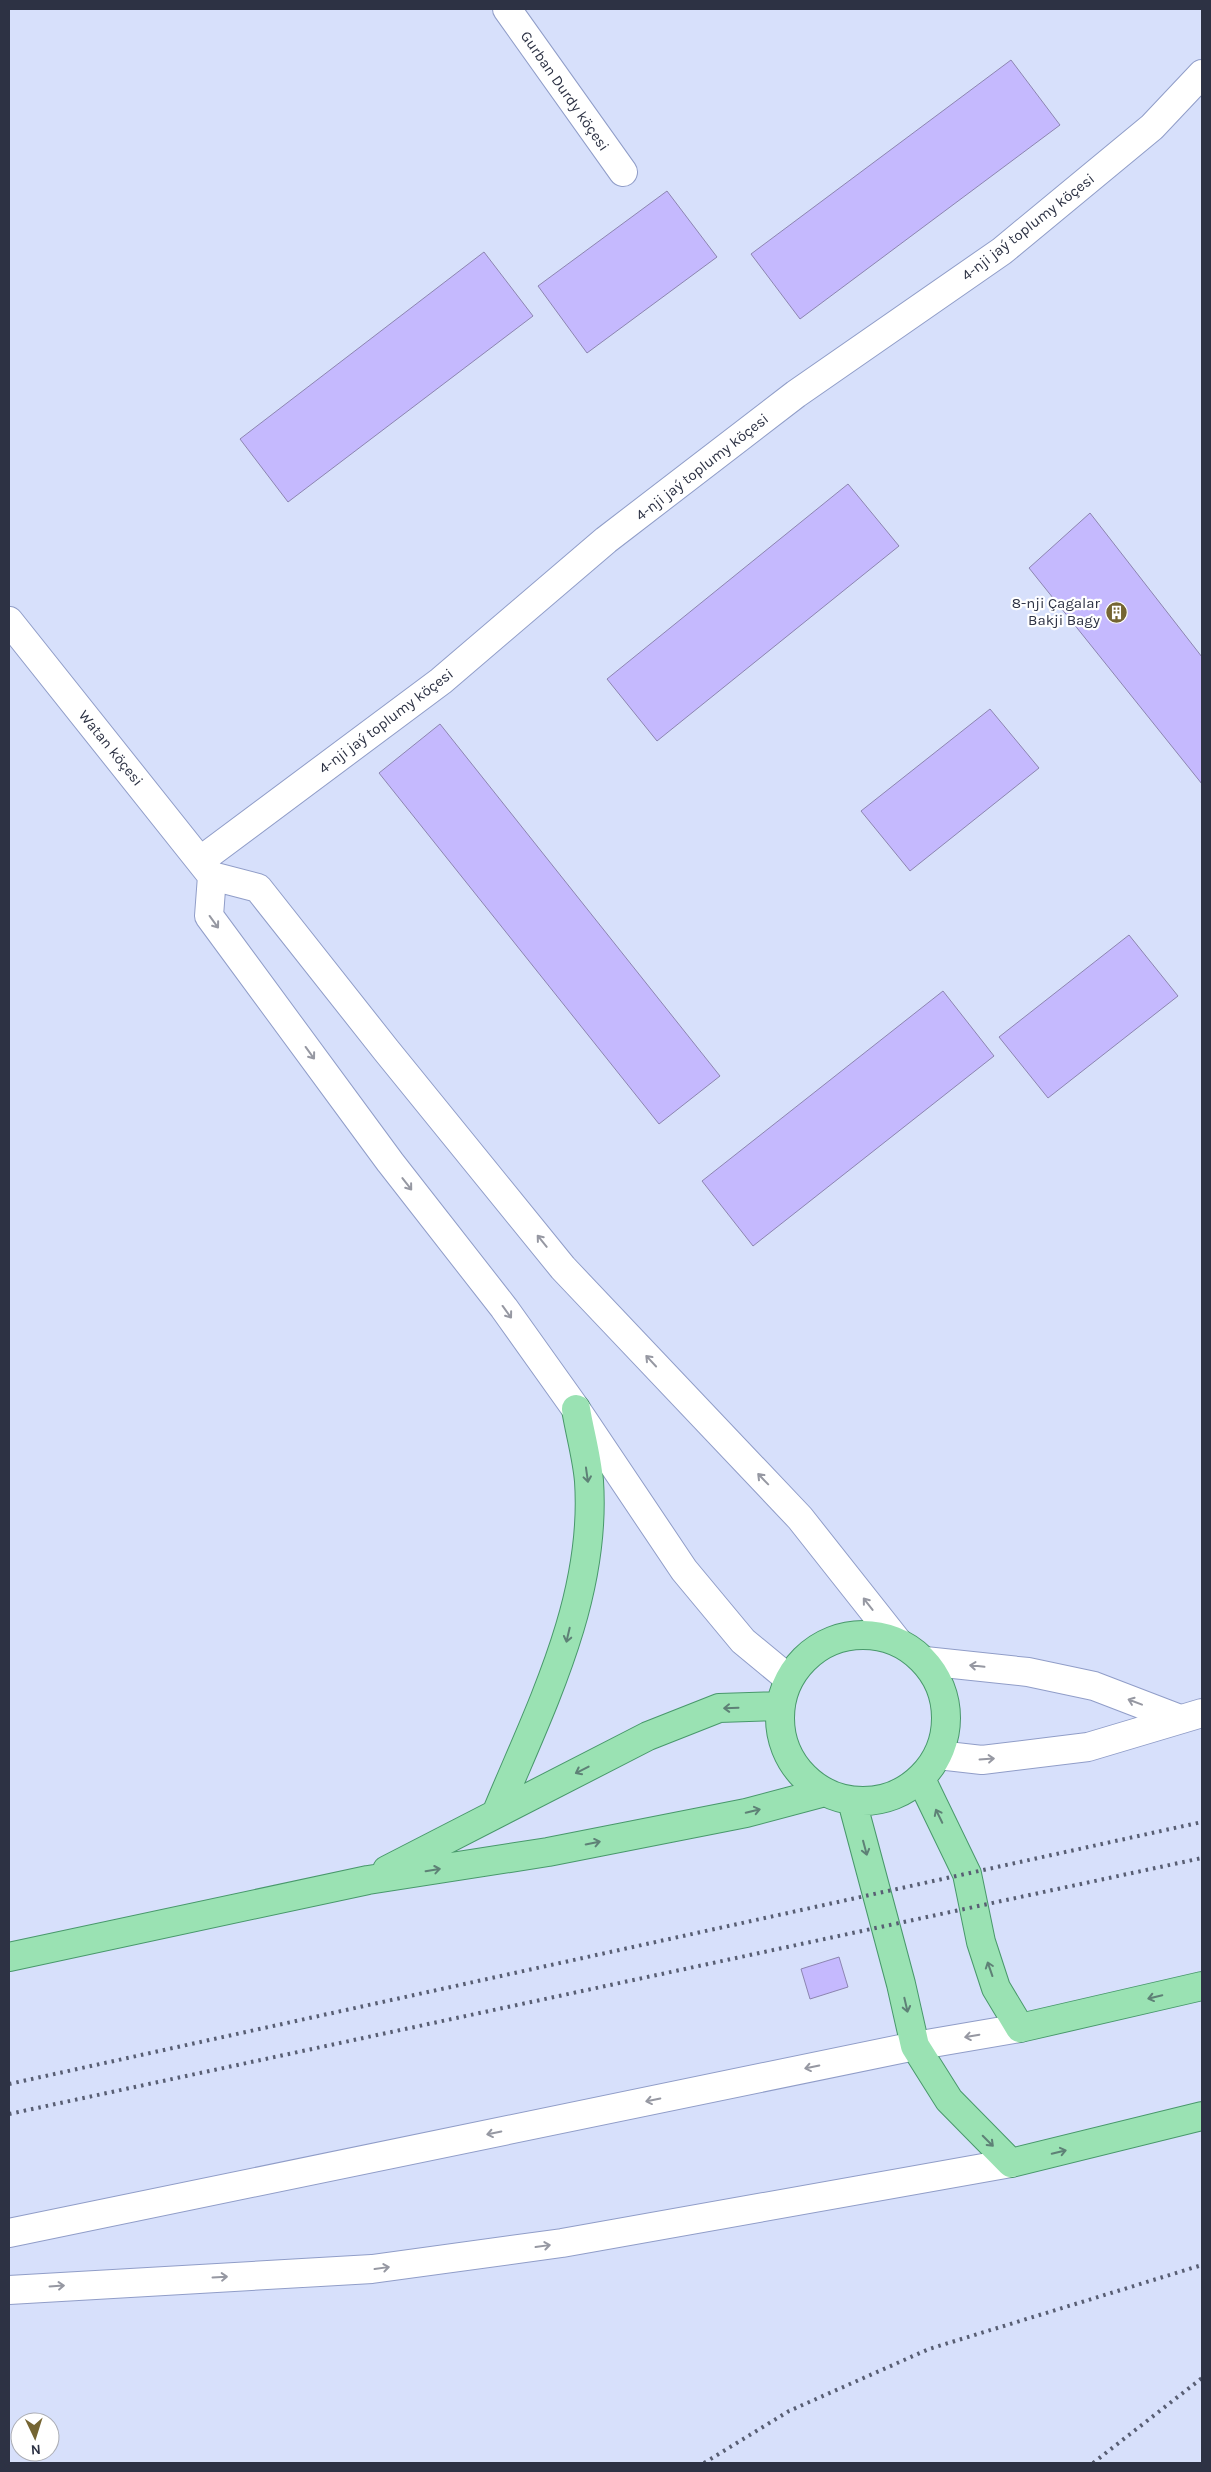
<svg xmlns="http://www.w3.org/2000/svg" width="1211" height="2472" font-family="Karla,sans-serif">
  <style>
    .building { fill: #c5b9fe; stroke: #8c85b0 }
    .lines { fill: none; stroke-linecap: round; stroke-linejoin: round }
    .street-casing { stroke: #909dc8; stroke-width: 30 }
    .secondary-casing { stroke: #909dc8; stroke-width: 30 }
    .primary-casing { stroke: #48986b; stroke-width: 30 }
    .street { stroke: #fff; stroke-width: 28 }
    .secondary { stroke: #fff; stroke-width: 28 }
    .primary { stroke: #9ae2b3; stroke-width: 28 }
    .rail { stroke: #585e73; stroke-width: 4; stroke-dasharray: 2.5 5; stroke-linecap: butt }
    .oneway { stroke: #9698a2 }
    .oneway2 { stroke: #5e8176 }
    .labels { text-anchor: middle; stroke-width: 4.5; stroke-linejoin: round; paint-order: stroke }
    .street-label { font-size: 15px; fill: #2d3244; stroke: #fff }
    .poi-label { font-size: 15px; fill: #2d3244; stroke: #fff; text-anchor: end }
  </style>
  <rect width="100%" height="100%" fill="#d7e0fb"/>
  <!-- building -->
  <path class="building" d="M1011,60L1060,125L800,319L751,254Z
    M667,191L717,257L587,353L538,286Z
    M484,252L533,316L288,502L240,439Z
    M848,484L899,546L657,741L607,679Z
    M1090,513L1202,657V784L1029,568Z
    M990,709L1039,768L910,871L861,811Z
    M440,724L720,1076L659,1124L379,773Z
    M1129,935L1178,996L1048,1098L999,1037Z
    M943,991L994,1056L753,1246L702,1181Z
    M839,1957L848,1987L810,1999L801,1969Z"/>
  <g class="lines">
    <defs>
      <path id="street" d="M507,9L623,172
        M201,860L441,681L606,540L796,394L1002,251L1152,127L1202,74"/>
      <path id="secondary" d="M9,621L212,876
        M212,876L258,888L386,1050L563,1268L800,1518L898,1642
        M212,876L209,916L390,1162L504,1308L576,1409L684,1570L743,1641L789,1679
        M925,1661L1028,1672L1094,1686L1180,1719
        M938,1755L982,1760L1088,1747L1202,1713
        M9,2233L915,2046L1020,2028
        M9,2290L372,2269L562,2243L1011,2163"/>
      <path id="primary" d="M780 1718a83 83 0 1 1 166 0a83 83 0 1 1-166 0Z
        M921,1779L967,1874L981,1942L996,1988L1020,2028L1202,1986
        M852,1801L901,1984L915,2046L949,2100L1011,2163L1202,2116
        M496,1814C540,1708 597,1599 589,1481C587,1457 580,1433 576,1409
        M387,1870L648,1736L719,1708L780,1706
        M9,1957L368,1880L548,1852L746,1813L825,1792"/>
    </defs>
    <!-- street casing -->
    <use href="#street" class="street-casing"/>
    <!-- secondary casing -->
    <use href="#secondary" class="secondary-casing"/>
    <!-- primary casing -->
    <use href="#primary" class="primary-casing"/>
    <!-- street -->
    <use href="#street" class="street"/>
    <!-- secondary -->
    <use href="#secondary" class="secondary"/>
    <!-- primary -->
    <use href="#primary" class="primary"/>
    <!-- rail -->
    <path class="rail" d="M9,2084L1202,1822
      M9,2114L1202,1858
      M704,2463L789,2411L929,2349L1202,2265
      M1093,2463L1202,2378"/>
  </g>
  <!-- one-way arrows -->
  <defs><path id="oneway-shaft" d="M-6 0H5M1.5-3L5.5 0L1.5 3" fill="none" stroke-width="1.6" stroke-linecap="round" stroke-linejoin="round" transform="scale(1.25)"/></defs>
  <g class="oneway">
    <use href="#oneway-shaft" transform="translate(214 922) rotate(54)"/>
    <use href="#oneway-shaft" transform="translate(310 1053) rotate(54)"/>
    <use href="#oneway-shaft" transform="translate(407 1184) rotate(52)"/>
    <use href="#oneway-shaft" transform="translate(542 1241) rotate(-129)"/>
    <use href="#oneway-shaft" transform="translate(507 1312) rotate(54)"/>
    <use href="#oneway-shaft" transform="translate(651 1361) rotate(-133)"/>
    <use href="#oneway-shaft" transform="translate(763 1479) rotate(-134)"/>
    <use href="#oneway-shaft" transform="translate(868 1604) rotate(-128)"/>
    <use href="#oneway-shaft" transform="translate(977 1666) rotate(-174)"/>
    <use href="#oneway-shaft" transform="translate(1135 1702) rotate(-159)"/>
    <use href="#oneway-shaft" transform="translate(987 1759) rotate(-4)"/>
    <use href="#oneway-shaft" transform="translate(972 2036) rotate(170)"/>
    <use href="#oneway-shaft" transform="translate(812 2067) rotate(168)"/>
    <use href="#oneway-shaft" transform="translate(653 2100) rotate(168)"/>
    <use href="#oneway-shaft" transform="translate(494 2133) rotate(168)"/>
    <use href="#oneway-shaft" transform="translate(543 2246) rotate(-8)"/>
    <use href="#oneway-shaft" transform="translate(382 2268) rotate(-8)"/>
    <use href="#oneway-shaft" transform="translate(220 2277) rotate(-3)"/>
    <use href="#oneway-shaft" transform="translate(57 2286) rotate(-4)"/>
  </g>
  <g class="oneway2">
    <use href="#oneway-shaft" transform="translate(587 1475) rotate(82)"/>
    <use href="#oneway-shaft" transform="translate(568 1635) rotate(103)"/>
    <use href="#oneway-shaft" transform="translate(731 1708) rotate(178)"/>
    <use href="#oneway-shaft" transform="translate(582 1770) rotate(153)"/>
    <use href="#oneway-shaft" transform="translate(753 1811) rotate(-14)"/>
    <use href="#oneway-shaft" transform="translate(939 1816) rotate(-116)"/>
    <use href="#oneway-shaft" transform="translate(593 1843) rotate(-11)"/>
    <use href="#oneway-shaft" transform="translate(865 1848) rotate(75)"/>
    <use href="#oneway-shaft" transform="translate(433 1870) rotate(-9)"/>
    <use href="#oneway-shaft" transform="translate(990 1969) rotate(-109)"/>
    <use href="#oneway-shaft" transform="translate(1155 1997) rotate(167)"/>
    <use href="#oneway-shaft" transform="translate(906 2005) rotate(77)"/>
    <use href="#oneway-shaft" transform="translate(988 2141) rotate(45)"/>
    <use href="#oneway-shaft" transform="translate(1059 2152) rotate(-14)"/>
  </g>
  <!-- icons -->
  <defs>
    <symbol id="building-disc" viewBox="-11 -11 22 22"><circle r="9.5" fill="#756533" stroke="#fff"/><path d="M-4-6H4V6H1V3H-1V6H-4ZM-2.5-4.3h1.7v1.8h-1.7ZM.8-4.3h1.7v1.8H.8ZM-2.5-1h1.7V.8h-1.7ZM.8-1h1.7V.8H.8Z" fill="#fff"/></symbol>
  </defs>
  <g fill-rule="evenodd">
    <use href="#building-disc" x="1104" y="600" width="25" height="25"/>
  </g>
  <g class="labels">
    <!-- street labels -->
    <g class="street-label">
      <text transform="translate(565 91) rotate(55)" y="5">Gurban Durdy köçesi</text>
      <text transform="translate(1028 227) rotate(-38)" y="5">4-nji jaý toplumy köçesi</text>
      <text transform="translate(702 467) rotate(-38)" y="5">4-nji jaý toplumy köçesi</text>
      <text transform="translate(386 721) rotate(-37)" y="5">4-nji jaý toplumy köçesi</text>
      <text transform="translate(111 748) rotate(51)" y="5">Watan köçesi</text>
    </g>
    <!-- poi labels -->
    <g class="poi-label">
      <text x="1100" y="608">8-nji Çagalar<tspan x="1100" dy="17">Bakji Bagy</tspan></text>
    </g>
  </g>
  <!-- border -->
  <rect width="1211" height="2472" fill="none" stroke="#2d3244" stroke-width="20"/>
  <!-- north arrow -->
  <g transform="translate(35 2437) rotate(176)"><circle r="24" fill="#ffffff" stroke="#abadb4"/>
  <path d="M0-4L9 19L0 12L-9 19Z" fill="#756533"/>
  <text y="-8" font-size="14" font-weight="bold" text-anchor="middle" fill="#2d3244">N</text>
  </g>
</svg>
